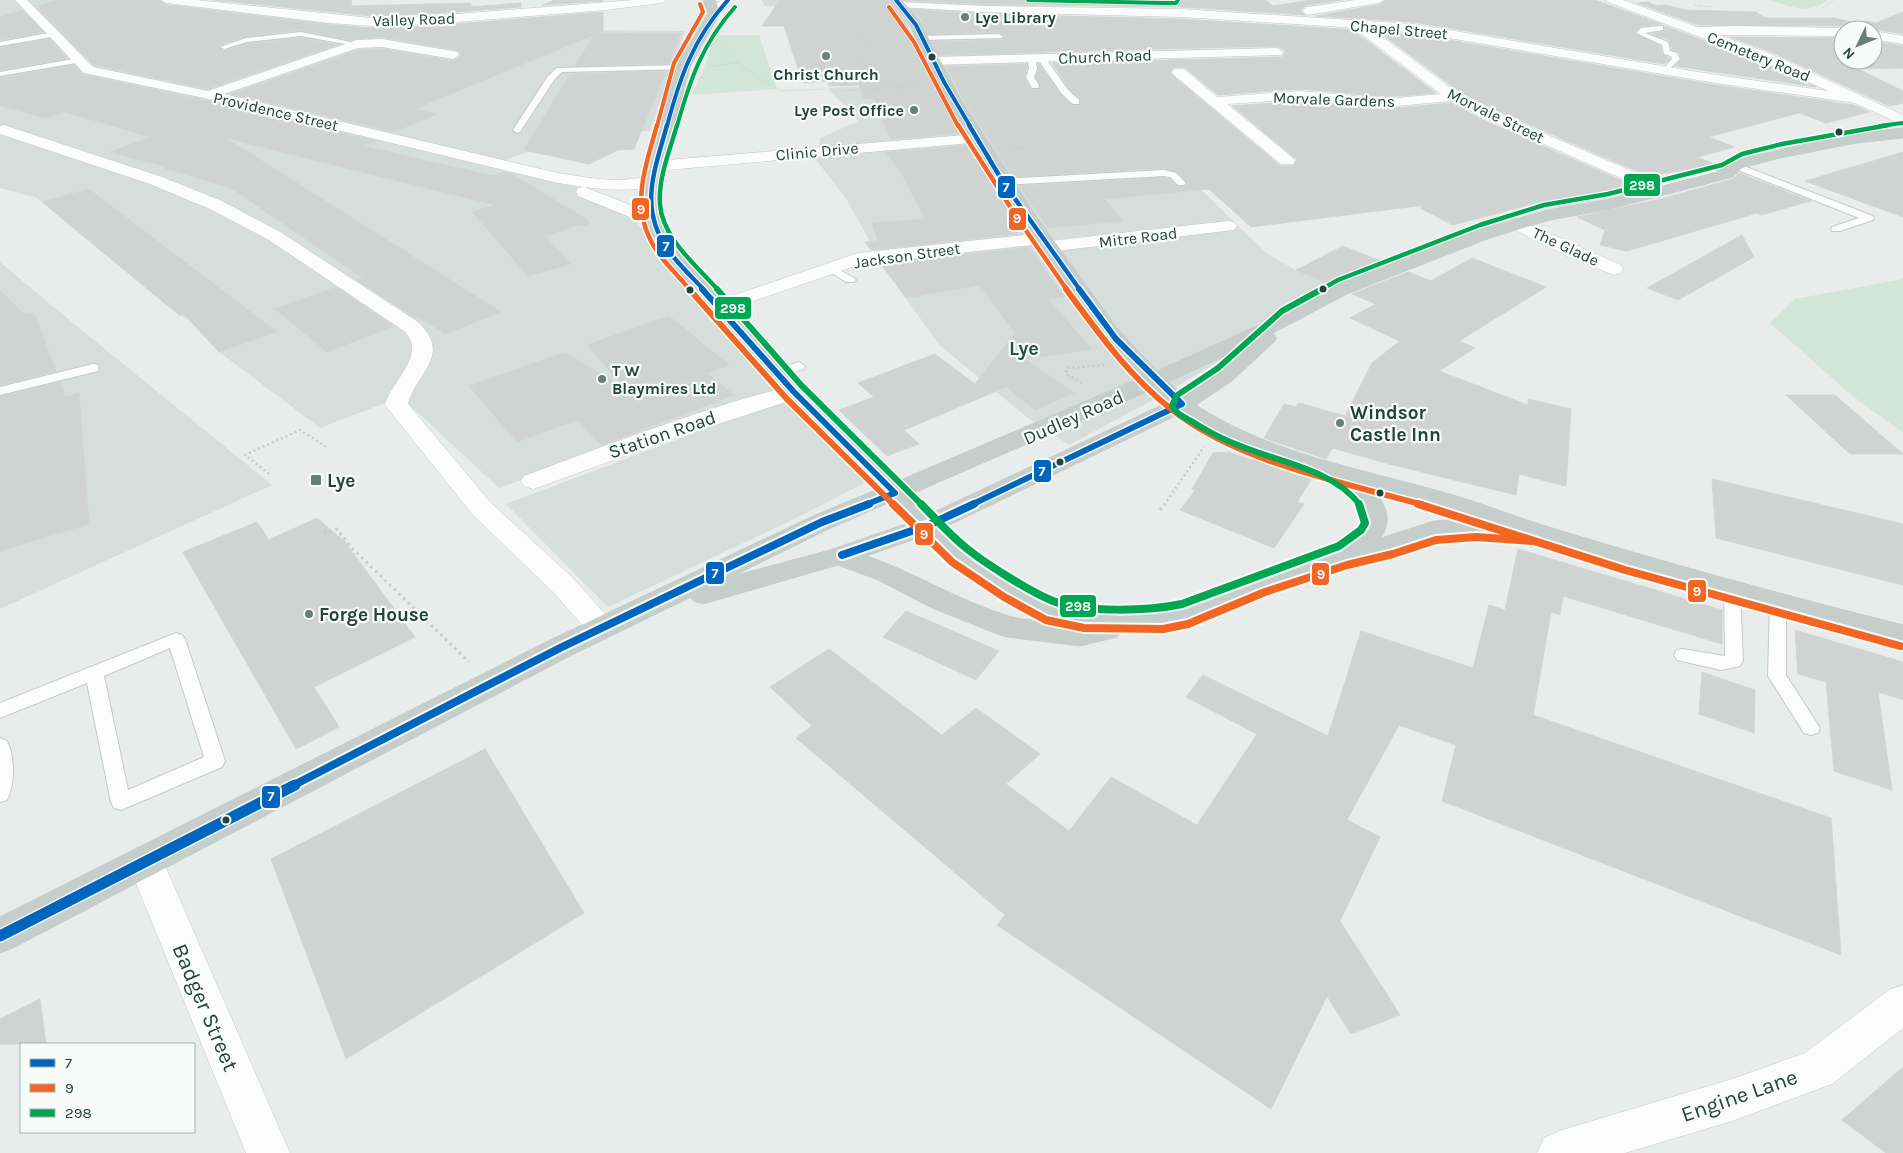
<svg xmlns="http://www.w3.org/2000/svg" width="1903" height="1153" font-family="Karla,sans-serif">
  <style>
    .built { fill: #d6dedb }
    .green { fill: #d1e6d8 }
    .building { fill: #cfd4d2; stroke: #d1d6d4 }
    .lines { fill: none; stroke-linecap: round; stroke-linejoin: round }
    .service-casing { stroke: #c5cac8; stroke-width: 2 }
    .minor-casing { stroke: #c5cac8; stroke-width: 1 }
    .tertiary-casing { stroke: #c5cac8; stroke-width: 1 }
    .trunk-casing { stroke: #c3ccc9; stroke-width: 1 }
    .path-far3 { stroke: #c3ccca; stroke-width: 1; stroke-dasharray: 1 2; stroke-linecap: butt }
    .path-far2 { stroke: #c3ccca; stroke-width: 2; stroke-dasharray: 1 2.5; stroke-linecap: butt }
    .path-far1 { stroke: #c3ccca; stroke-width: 2.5; stroke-dasharray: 2 3; stroke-linecap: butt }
    .path { stroke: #c3ccca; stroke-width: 3; stroke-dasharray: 2.5 4; stroke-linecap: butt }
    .service { fill: #fcfcfc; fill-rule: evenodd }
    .minor { fill: #fcfcfc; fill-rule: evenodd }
    .tertiary { fill: #fcfcfc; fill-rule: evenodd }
    .trunk { fill: #c6cecc; fill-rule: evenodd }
    .bus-1-far4-casing { stroke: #f7fbf9; stroke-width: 5.5 }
    .bus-1-far3-casing { stroke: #f7fbf9; stroke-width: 7 }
    .bus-1-far2-casing { stroke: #f7fbf9; stroke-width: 9 }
    .bus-1-far1-casing { stroke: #f7fbf9; stroke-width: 12 }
    .bus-1-casing { stroke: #f7fbf9; stroke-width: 14 }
    .bus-2-far3-casing { stroke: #f7fbf9; stroke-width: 5.5 }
    .bus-2-far2-casing { stroke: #f7fbf9; stroke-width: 7 }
    .bus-2-far1-casing { stroke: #f7fbf9; stroke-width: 9 }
    .bus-2-casing { stroke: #f7fbf9; stroke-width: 12 }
    .bus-3-far3-casing { stroke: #f7fbf9; stroke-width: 5.5 }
    .bus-3-far2-casing { stroke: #f7fbf9; stroke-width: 7 }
    .bus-3-far1-casing { stroke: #f7fbf9; stroke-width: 9 }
    .bus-3-casing { stroke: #f7fbf9; stroke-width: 12 }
    .bus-1-far4 { stroke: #0065bd; stroke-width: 4 }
    .bus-1-far3 { stroke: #0065bd; stroke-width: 4.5 }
    .bus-1-far2 { stroke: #0065bd; stroke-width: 6 }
    .bus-1-far1 { stroke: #0065bd; stroke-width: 8 }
    .bus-1 { stroke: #0065bd; stroke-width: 11 }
    .bus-2-far3 { stroke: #f26522; stroke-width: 4 }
    .bus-2-far2 { stroke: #f26522; stroke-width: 4.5 }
    .bus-2-far1 { stroke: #f26522; stroke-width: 6 }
    .bus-2 { stroke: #f26522; stroke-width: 8 }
    .bus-3-far3 { stroke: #00a651; stroke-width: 4 }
    .bus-3-far2 { stroke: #00a651; stroke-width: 4.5 }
    .bus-3-far1 { stroke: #00a651; stroke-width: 6 }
    .bus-3 { stroke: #00a651; stroke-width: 8 }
    .poi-dot { fill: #697e78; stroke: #f7fbf9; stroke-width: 2 }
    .bus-dot { fill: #24423a; stroke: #f7fbf9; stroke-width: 2 }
    .labels { text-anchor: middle; stroke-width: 4.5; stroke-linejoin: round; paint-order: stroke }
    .far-poi-label { font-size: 16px; font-weight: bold; fill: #24423a; stroke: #f7fbf9; text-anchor: start }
    .far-street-label { font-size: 16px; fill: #24423a; stroke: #f7fbf9 }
    .poi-label { font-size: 19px; font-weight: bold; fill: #24423a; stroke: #f7fbf9; text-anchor: start }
    .street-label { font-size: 19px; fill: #24423a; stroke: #f7fbf9 }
    .far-district-label { font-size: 20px; font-weight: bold; fill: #1f5548; stroke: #f7fbf9 }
    .near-street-label { font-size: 22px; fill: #24423a; stroke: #f7fbf9 }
    .line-badge { stroke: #f7fbf9; stroke-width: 2 }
    .badge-label { font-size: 14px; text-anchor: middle; font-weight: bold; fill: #fff }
  </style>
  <rect width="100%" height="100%" fill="#e8edeb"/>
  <!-- built -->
  <path class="built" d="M0,0H127L194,7L359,27L367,36L604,30L685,31L650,131L571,136L497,163L568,182L632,219L679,266L777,390L867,482L788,522L608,607L506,504L705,429L694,416L499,488L401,397L320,428L219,352L187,318L179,315L42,202L37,198L0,188Z
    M761,0H1034L1047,41H1037L1061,87L1085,111L1187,176L1265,252L1296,270L1342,289L1288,319L1168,392L1069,445L1028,418L939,345L884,267L847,200L817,161L820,138L858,121L828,88L943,82L916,25L843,32L818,7L765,6Z
    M0,262L51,305L272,485L0,609Z"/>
  <!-- green -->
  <path class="green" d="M1769,0H1827C1807,16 1791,6 1769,0Z
    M714,35H759L777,89L692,95L709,55Z
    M1903,279V433L1850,394L1770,323L1795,299Z"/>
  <!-- building -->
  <path class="building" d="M58,0H159L167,5L329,25L371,28L431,26L603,12V31L595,34L681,33L669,63L575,66L594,35L414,109L437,114L394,132L231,94L358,50L382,49L453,61L461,56L458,50L382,37L351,40L301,30L246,36L219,45L218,48L225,51L247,44L301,38L338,45L208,89L94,65L36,6Z
    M214,0H351L352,6L471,3V7L521,3V7L431,14L371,16Z
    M555,0H603V1L542,5Z
    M780,0H888L905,21L924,62L965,133L890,139L874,98L864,99L859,85L829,86L828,81L803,83L784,26H762Z
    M904,0H1266L1273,6L1311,0H1343L1307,5L1300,10L1305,15L1181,7L985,4Z
    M1386,0H1595L1661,24L1641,26L1634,33L1660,46L1662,54L1670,59L1664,64L1413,22L1315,16L1378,5Z
    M1648,2L1656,6L1666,5L1685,10L1756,12L1765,18H1835L1862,25L1867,21L1876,23L1903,12V34L1873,29L1850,30L1843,26L1698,25L1637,3Z
    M22,10L43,32L0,40V17Z
    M913,10L985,14L1181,19L1357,30L1358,34L1436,93L1385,97L1301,89L1218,95L1185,68L1174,67L1170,73L1281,166H1293L1297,160L1232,106L1301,101L1385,109L1452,103L1479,118L1641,189L1610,197L1555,207L1544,201L1453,225L1420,208L1425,205L1251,227L1209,189L1105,199L1122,221L1048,228L1019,186L1164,178L1169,179L1178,187H1184L1188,183L1177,172L1164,168L1013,177L962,97L946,67L1027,64L1024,78L1030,89L1038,90L1041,87L1036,77L1039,64L1061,95L1072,105L1079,106L1081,104L1080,99L1069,89L1052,63L1282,57L1285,51L1277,46L939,55L932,42L1002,40L1005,35L999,32L928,34L921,19Z
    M1665,26L1757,61L1816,87L1675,66L1682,59L1679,52L1672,50L1669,40L1652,34L1664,31Z
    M1378,31L1413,34L1710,84L1854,105L1869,112L1826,123L1799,113L1708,137L1735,147L1697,157L1712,163L1709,166L1648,176L1491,108L1460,92Z
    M1730,37L1843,38V60H1873V41L1903,46V68L1858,69L1903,91V103L1889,106L1769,51Z
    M49,39L67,58L0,70V48Z
    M74,65L84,75L209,101L375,141L363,146L493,176L503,172L510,173L589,221L587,227L578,225L545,236L571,264L528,276L472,212L495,205L226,138L501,312L445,334L419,317L416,318L357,280L363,278L231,188L164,168L167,167L110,152L151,137L65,112L46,118L0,106V78Z
    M666,71L634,149L618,150L589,164L524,150L570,74Z
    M973,145L1026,230L1016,231L1018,234L871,250L865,242L878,241L872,223L925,219L902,174L886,152Z
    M1903,152V217L1805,181Z
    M1739,173L1811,201L1761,215L1757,213L1627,251L1600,245L1605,230L1577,217L1661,199L1733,179Z
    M89,189L277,332L219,352L183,313L179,315L42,202Z
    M1742,235L1754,257L1678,300L1647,288Z
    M1343,246L1386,263L1332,285L1296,270Z
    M1029,247L1065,297L1048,299L1092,349L1025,359L1074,393L1035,410L1006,387L904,430L919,444L887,456L839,410L874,397L858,383L935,354L975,384L1015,333L980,285L906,298L881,264Z
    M1472,258L1546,287L1459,341L1475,348L1439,371L1528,405V399L1571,409L1566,486L1519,474L1516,495L1389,464L1333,448L1326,459L1264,438L1284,404L1296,407L1299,403L1345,416L1372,363L1400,341L1350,318L1376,304L1352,294L1408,272L1431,281Z
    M336,287L394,326L327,352L275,309Z
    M0,290L25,315L34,313L56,371L0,385Z
    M669,316L729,365L707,373L734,395L601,445L577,420L517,442L469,386L565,352L627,391L587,345Z
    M60,382L65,397L79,393L89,524L0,551V397Z
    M1786,395H1835L1903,454H1850Z
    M1229,452L1251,460L1255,454L1315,474L1297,502L1304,504L1274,548L1180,510L1195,491L1192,489L1213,453Z
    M1712,479L1903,524V585L1716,538Z
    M317,518L345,542L415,637L314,687L339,727L296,749L183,552L257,522L269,540Z
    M1518,549L1722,610V644L1563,596L1560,615L1551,612L1533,715L1831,818L1841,955L1442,801L1456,745L1399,725L1347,820L1380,837L1340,921L1400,1015L1351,1034L1327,996L1271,1109L997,925L1005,915L796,738L812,726L770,687L829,649L942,735L976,708L1040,754L1006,784L1069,831L1111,777L1197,825L1257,734L1186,697L1203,675L1328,736L1361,631L1473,668L1489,605L1505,610Z
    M906,611L999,651L976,680L883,637Z
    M1795,630L1903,662V700L1878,692L1892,790L1834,771L1826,682L1798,674Z
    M1702,672L1755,690L1754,733L1699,714Z
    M485,749L584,913L346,1059L271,859Z
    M40,999L46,1044H0V1019Z
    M1903,1067V1153H1886L1842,1120Z"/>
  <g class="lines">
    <defs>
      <path id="service" d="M1660,26H1663V30L1645,33L1668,42L1670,51L1677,53L1680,59L1665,73L1661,71L1672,59L1671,56L1664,54L1662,45L1636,33L1641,28Z
        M54,32L58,34L57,36L0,46V42Z
        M301,32L361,44L357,46L301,36L247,42L224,49L220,47L246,38Z
        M999,34L1003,36L1002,38L921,40L917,38L921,36Z
        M1028,56L1035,58L1037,69L1034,77L1039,86L1038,88H1032L1026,77L1029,69Z
        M1038,56H1044L1068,90L1079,100V104H1073L1062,94L1037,58Z
        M79,58H82V62L0,76V72Z
        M683,65L687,67L686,69L562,72L554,80L520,132L517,133L513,130L548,76L557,68Z
        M1736,163L1873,216L1874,218L1873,220L1840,231H1832L1831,229L1832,227L1859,218L1733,168L1731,166Z
        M1164,170L1176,173L1186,183L1184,185H1178L1170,177L1164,176L1003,185L998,182L1003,179Z
        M831,265L854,278L856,280L854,282H846L827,270L825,268L827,266Z
        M799,362L805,366L804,369L777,377L771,373L772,370Z
        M93,364L98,365L99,368L98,371L0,395V387Z
        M1732,584L1738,586L1740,590L1743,661L1740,666L1721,670L1677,660L1674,655L1677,650L1683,649L1725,656L1724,590L1726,586Z
        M1778,597L1784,599L1786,603V675L1820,728L1818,733L1811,735L1804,733L1768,676L1770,603L1772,599Z
        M176,633L182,635L185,639L225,761L222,767L121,810L114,808L111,802L87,683L0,718V703ZM170,648L204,757L128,790L104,676Z
        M0,738L7,741C15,756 15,784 7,800L0,802Z"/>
      <path id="minor" d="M15,0H27L93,67L208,91L357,40L382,39L458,52L459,55L453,59L382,47L358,48L224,94L558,173C578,176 598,180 618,180C631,180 646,175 658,179L660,182L658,185C633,192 609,190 584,187L659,216L662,220L659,224L653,225L647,224L578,196L576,192L578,188L584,187L558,183L209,99L84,73Z
        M161,0H196L371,18L431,16L634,0H667L661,3L606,10L431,24L371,26L329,23L167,3Z
        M1356,0H1384L1378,3L1308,15L1302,11L1308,7Z
        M901,2L985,6L1181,9L1413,24L1710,74L1855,95L1860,96L1862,99L1860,102L1855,103L1710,82L1413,32L1372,29L1459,94L1490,110L1648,178C1676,179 1709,162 1735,169L1737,172L1735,175L1729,177L1663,188L1661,197H1649L1647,191L1639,186L1480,116L1452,101L1385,107L1301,99L1227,104L1293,158L1295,161L1293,164H1281L1174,75L1172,72L1174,69H1184L1217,97L1301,91L1385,99L1441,94L1359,32L1358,28L1181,17L985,12L897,7L895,5Z
        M1735,26L1843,28L1848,30H1843V36L1698,35L1692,31L1698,27Z
        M1873,31L1903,36V44L1873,39Z
        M1277,48L1283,52L1282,55L933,65L926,61L933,57Z
        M4,125L162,177L222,201L282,233L418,322C453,355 416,373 408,404L491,503L573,578L612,622L616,629L612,636L602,639L592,636L553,592L473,515L385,405C391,382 428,354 404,331L269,240L210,209L150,184L0,134V126Z
        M977,134L982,136L985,139L982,142L656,171L650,169L648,166L650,163L656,161Z
        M1517,219L1621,265L1623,269L1621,273L1614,275L1567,256L1511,228L1508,224L1511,220Z
        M1228,221L1234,222L1237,226L1234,230L1048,252L1042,251L1039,247L1041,244L861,264L725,311L718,313L711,311L708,307L711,303L858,253L1043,233L1049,234L1052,238L1050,241Z
        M794,385L802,387L805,392L802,397L671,439L542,486L533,489L524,486L521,481L524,476C613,443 702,408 794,385Z
        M145,845L158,850L163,861L290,1153H246L127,861L132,850Z
        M1903,985V1028L1832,1084L1732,1121L1625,1153H1537L1544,1138L1559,1131L1732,1079L1805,1053L1889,990Z"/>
      <path id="tertiary" d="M721,0H734L718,15H710L708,13Z
        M1606,0H1623L1768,53L1903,115V125L1758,59L1608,2Z"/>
      <path id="trunk" d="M703,0H715L720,13L690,67L660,182L659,204L662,220L667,234L675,247L802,387L898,481L1140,378L1098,330L1020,218L946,98L907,20L890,0H902L919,20L960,98L1037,217L1117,328L1157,371L1281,315L1335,285L1478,230L1547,210L1610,199L1718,171L1713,170L1711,167L1713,164C1723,161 1734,161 1744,158C1797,146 1849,133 1903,128V138L1856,143L1780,158L1742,168L1733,177L1610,209L1550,220L1490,238L1349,293L1273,333L1277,338L1274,342L1232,381L1196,405C1275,457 1375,471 1463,498C1492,507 1521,519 1549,527C1666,563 1784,595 1903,625V647L1710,593L1529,539L1476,535L1436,538L1400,550L1350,562L1272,590L1185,624L1161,629H1121L1117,637L1080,646L1007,637L997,634L932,608L878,580L838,565L703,604L693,601L691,597L570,656L13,948L0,953V917L550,640L813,516L878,489L786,397L662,254L649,234L644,220L641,204L644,182L676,67L708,13ZM1244,347L1216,371L1182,394L1169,382ZM1152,390L1166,403L932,513L912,494ZM1180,414L1219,436L1250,450L1330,477L1359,505L1362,514V524L1359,530L1336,548L1252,576L1180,605L1161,609L1085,608L1057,602L1020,582L969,549L946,527ZM1373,489L1472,519L1434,521L1381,538C1393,519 1386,505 1373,489ZM891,502L911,522L830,550L733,576L831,528ZM924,536C958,570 1010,611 1058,622C1043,620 1024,621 1009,616C959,601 916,573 867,556Z"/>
    </defs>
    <!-- service casing -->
    <use href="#service" class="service-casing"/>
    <!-- minor casing -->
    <use href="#minor" class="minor-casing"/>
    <!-- tertiary casing -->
    <use href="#tertiary" class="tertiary-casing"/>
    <!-- trunk casing -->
    <use href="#trunk" class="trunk-casing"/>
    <!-- path-far3 -->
    <path class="path-far3" d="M1695,5L1711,7
      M1823,8L1834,0
      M859,33L873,47
      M787,43L794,56H803
      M721,46L743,67L780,91L825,89L828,92L921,85
      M856,64L863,61
      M709,67L738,62
      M795,72L824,70
      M900,86L905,97"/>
    <!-- path-far2 -->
    <path class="path-far2" d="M1013,148L1025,147"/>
    <!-- path-far1 -->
    <path class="path-far1" d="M1082,383L1066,374L1067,368L1106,365
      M269,474L245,455L300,430L326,447
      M1164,505L1204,447"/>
    <!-- path -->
    <path class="path" d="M1160,510L1165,504
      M324,532L327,534L337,529L350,546L469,662"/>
    <!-- service -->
    <use href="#service" class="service"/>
    <!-- minor -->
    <use href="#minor" class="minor"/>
    <!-- tertiary -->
    <use href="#tertiary" class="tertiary"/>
    <!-- trunk -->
    <use href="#trunk" class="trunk"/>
    <defs>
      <path id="bus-1-far4" d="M896,0L916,25L944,82L970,126
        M667,126C680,77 693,39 728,0"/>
      <path id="bus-1-far3" d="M667,125C655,170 638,207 668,250C678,264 692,277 704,290
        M969,125L1003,182L1080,290"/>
      <path id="bus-1-far2" d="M702,289L794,392L895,493L865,505
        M971,505L1182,404L1116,339L1079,289"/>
      <path id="bus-1-far1" d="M842,555L929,525L974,504
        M292,786L560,648L822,522L869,504"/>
      <path id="bus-1" d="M0,936L295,785"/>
      <path id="bus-2-far3" d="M889,7L914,42L958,126
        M657,126L674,63L703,12L700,4"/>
      <path id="bus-2-far2" d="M657,125C644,173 627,214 662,258C671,269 681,279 690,290
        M958,125L1016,216L1067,290"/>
      <path id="bus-2-far1" d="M689,289L787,399L894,505
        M1066,289C1097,331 1129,376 1171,409C1237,462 1342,482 1423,505"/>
      <path id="bus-2" d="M893,504L952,562L1004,597L1046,620L1084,628L1163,629L1188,624L1265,592L1347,565L1393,554L1436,540L1476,537L1533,541
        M1418,504L1625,570L1900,646"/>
      <path id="bus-3-far3" d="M1028,0L1162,3H1176L1178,0
        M677,126C690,80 702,44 735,7
        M1880,126L1902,123"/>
      <path id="bus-3-far2" d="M677,125C670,150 658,178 660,204C662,238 697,266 718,290
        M1320,290L1338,280L1480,225L1544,205L1608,194L1722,165L1742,154L1782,144L1889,125"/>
      <path id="bus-3-far1" d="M717,289L801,385L922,505
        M1322,289L1282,311L1218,368L1176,396L1172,406C1176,414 1186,418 1193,422C1207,431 1222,439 1238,445C1278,462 1333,469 1360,505"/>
      <path id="bus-3" d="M921,504C935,518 949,534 965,547C983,562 1030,592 1053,601C1085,613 1149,611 1182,604L1339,546L1361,530L1365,523L1359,504"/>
    </defs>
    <!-- bus-1-far4 casing -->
    <use href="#bus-1-far4" class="bus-1-far4-casing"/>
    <!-- bus-1-far3 casing -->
    <use href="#bus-1-far3" class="bus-1-far3-casing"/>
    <!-- bus-1-far2 casing -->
    <use href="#bus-1-far2" class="bus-1-far2-casing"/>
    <!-- bus-1-far1 casing -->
    <use href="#bus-1-far1" class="bus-1-far1-casing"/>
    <!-- bus-1 casing -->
    <use href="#bus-1" class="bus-1-casing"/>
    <!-- bus-2-far3 casing -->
    <use href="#bus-2-far3" class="bus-2-far3-casing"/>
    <!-- bus-2-far2 casing -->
    <use href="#bus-2-far2" class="bus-2-far2-casing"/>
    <!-- bus-2-far1 casing -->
    <use href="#bus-2-far1" class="bus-2-far1-casing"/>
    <!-- bus-2 casing -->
    <use href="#bus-2" class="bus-2-casing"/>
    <!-- bus-3-far3 casing -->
    <use href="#bus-3-far3" class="bus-3-far3-casing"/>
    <!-- bus-3-far2 casing -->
    <use href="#bus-3-far2" class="bus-3-far2-casing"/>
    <!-- bus-3-far1 casing -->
    <use href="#bus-3-far1" class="bus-3-far1-casing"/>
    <!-- bus-3 casing -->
    <use href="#bus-3" class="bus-3-casing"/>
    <!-- bus-1-far4 -->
    <use href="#bus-1-far4" class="bus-1-far4"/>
    <!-- bus-1-far3 -->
    <use href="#bus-1-far3" class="bus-1-far3"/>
    <!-- bus-1-far2 -->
    <use href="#bus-1-far2" class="bus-1-far2"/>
    <!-- bus-1-far1 -->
    <use href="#bus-1-far1" class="bus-1-far1"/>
    <!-- bus-1 -->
    <use href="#bus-1" class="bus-1"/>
    <!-- bus-2-far3 -->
    <use href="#bus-2-far3" class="bus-2-far3"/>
    <!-- bus-2-far2 -->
    <use href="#bus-2-far2" class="bus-2-far2"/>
    <!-- bus-2-far1 -->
    <use href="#bus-2-far1" class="bus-2-far1"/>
    <!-- bus-2 -->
    <use href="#bus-2" class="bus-2"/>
    <!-- bus-3-far3 -->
    <use href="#bus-3-far3" class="bus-3-far3"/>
    <!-- bus-3-far2 -->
    <use href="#bus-3-far2" class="bus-3-far2"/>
    <!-- bus-3-far1 -->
    <use href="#bus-3-far1" class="bus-3-far1"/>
    <!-- bus-3 -->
    <use href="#bus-3" class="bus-3"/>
  </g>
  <!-- markers -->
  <g class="poi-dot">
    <circle cx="965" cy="17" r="5"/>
    <circle cx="826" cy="56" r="5"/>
    <circle cx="914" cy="110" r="5"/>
    <circle cx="602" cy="379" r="5"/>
    <circle cx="1340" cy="423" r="5"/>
    <rect x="310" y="474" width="12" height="12" rx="2.5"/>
    <circle cx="309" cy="614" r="5"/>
  </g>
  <g class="bus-dot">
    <circle cx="932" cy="57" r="4.5"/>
    <circle cx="1839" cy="132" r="4.5"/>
    <circle cx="1323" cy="289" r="4.5"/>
    <circle cx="690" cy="290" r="4.5"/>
    <circle cx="1060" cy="462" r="4.5"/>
    <circle cx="1380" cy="493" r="4.5"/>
    <circle cx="226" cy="820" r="4.5"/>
  </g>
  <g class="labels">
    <!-- far-poi labels -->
    <g class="far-poi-label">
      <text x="975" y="23">Lye Library</text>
      <text x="826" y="80" text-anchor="middle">Christ Church</text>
      <text x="904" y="116" text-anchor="end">Lye Post Office</text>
      <text x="612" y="376">T W<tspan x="612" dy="18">Blaymires Ltd</tspan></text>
    </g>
    <!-- far-street labels -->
    <g class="far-street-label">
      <text transform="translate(414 19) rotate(-2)" y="6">Valley Road</text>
      <text transform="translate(1399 29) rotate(5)" y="6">Chapel Street</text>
      <text transform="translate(1105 56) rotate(-2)" y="6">Church Road</text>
      <text transform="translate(1759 56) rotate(22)" y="6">Cemetery Road</text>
      <text transform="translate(1334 99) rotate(2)" y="6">Morvale Gardens</text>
      <text transform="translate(276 111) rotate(13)" y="6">Providence Street</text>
      <text transform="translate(1496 115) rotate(26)" y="6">Morvale Street</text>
      <text transform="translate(817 151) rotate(-5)" y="6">Clinic Drive</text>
      <text transform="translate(1138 237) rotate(-7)" y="6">Mitre Road</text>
      <text transform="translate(1566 246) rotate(25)" y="6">The Glade</text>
      <text transform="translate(907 255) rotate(-8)" y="6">Jackson Street</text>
    </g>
    <!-- poi labels -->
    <g class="poi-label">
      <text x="1350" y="419">Windsor<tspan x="1350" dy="22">Castle Inn</tspan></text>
      <text x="327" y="487">Lye</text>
      <text x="319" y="621">Forge House</text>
    </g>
    <!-- street labels -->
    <g class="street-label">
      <text transform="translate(1073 417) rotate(-24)" y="7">Dudley Road</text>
      <text transform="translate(662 434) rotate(-19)" y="7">Station Road</text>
    </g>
    <!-- far-district labels -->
    <g class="far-district-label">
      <text x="1024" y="355">Lye</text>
    </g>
    <!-- near-street labels -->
    <g class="near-street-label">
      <text transform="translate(206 1007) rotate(67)" y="8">Badger Street</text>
      <text transform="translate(1739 1095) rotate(-19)" y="8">Engine Lane</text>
    </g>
  </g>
  <g class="line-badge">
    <rect x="1623" y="173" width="38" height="24" rx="5" fill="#00a651"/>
    <rect x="997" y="175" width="19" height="24" rx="5" fill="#0065bd"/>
    <rect x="631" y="197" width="19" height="24" rx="5" fill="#f26522"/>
    <rect x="1008" y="207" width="19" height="24" rx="5" fill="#f26522"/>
    <rect x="656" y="234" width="19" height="24" rx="5" fill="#0065bd"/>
    <rect x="714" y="296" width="38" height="24" rx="5" fill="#00a651"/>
    <rect x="1033" y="459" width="19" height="24" rx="5" fill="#0065bd"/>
    <rect x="914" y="522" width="20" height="24" rx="5" fill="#f26522"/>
    <rect x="705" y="561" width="20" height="24" rx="5" fill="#0065bd"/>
    <rect x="1311" y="562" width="19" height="24" rx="5" fill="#f26522"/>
    <rect x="1687" y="579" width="20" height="24" rx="5" fill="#f26522"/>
    <rect x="1059" y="594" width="38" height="24" rx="5" fill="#00a651"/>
    <rect x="261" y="785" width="20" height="24" rx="5" fill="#0065bd"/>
  </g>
  <g class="badge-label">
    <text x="1642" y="190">298</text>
    <text x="1006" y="192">7</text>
    <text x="641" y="214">9</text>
    <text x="1017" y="223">9</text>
    <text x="666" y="251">7</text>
    <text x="733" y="313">298</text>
    <text x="1042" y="476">7</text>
    <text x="924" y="539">9</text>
    <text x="715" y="578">7</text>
    <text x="1321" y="579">9</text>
    <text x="1697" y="596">9</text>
    <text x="1078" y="611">298</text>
    <text x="271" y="801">7</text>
  </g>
  <!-- legend -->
  <rect x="20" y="1043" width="175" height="90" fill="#f7fbf9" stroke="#a3b1ad"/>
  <rect x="30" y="1059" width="25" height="8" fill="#0065bd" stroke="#a3b1ad"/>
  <text x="65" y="1068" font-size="15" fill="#24423a">7</text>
  <rect x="30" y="1084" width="25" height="8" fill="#f26522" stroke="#a3b1ad"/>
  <text x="65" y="1093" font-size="15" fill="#24423a">9</text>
  <rect x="30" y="1109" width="25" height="8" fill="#00a651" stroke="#a3b1ad"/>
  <text x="65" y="1118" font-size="15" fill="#24423a">298</text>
  <!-- north arrow -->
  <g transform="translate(1858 45) rotate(227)"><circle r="24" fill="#f7fbf9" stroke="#a3b1ad"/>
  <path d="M0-4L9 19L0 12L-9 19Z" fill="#697e78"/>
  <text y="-8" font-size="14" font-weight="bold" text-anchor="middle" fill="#24423a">N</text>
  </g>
</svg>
